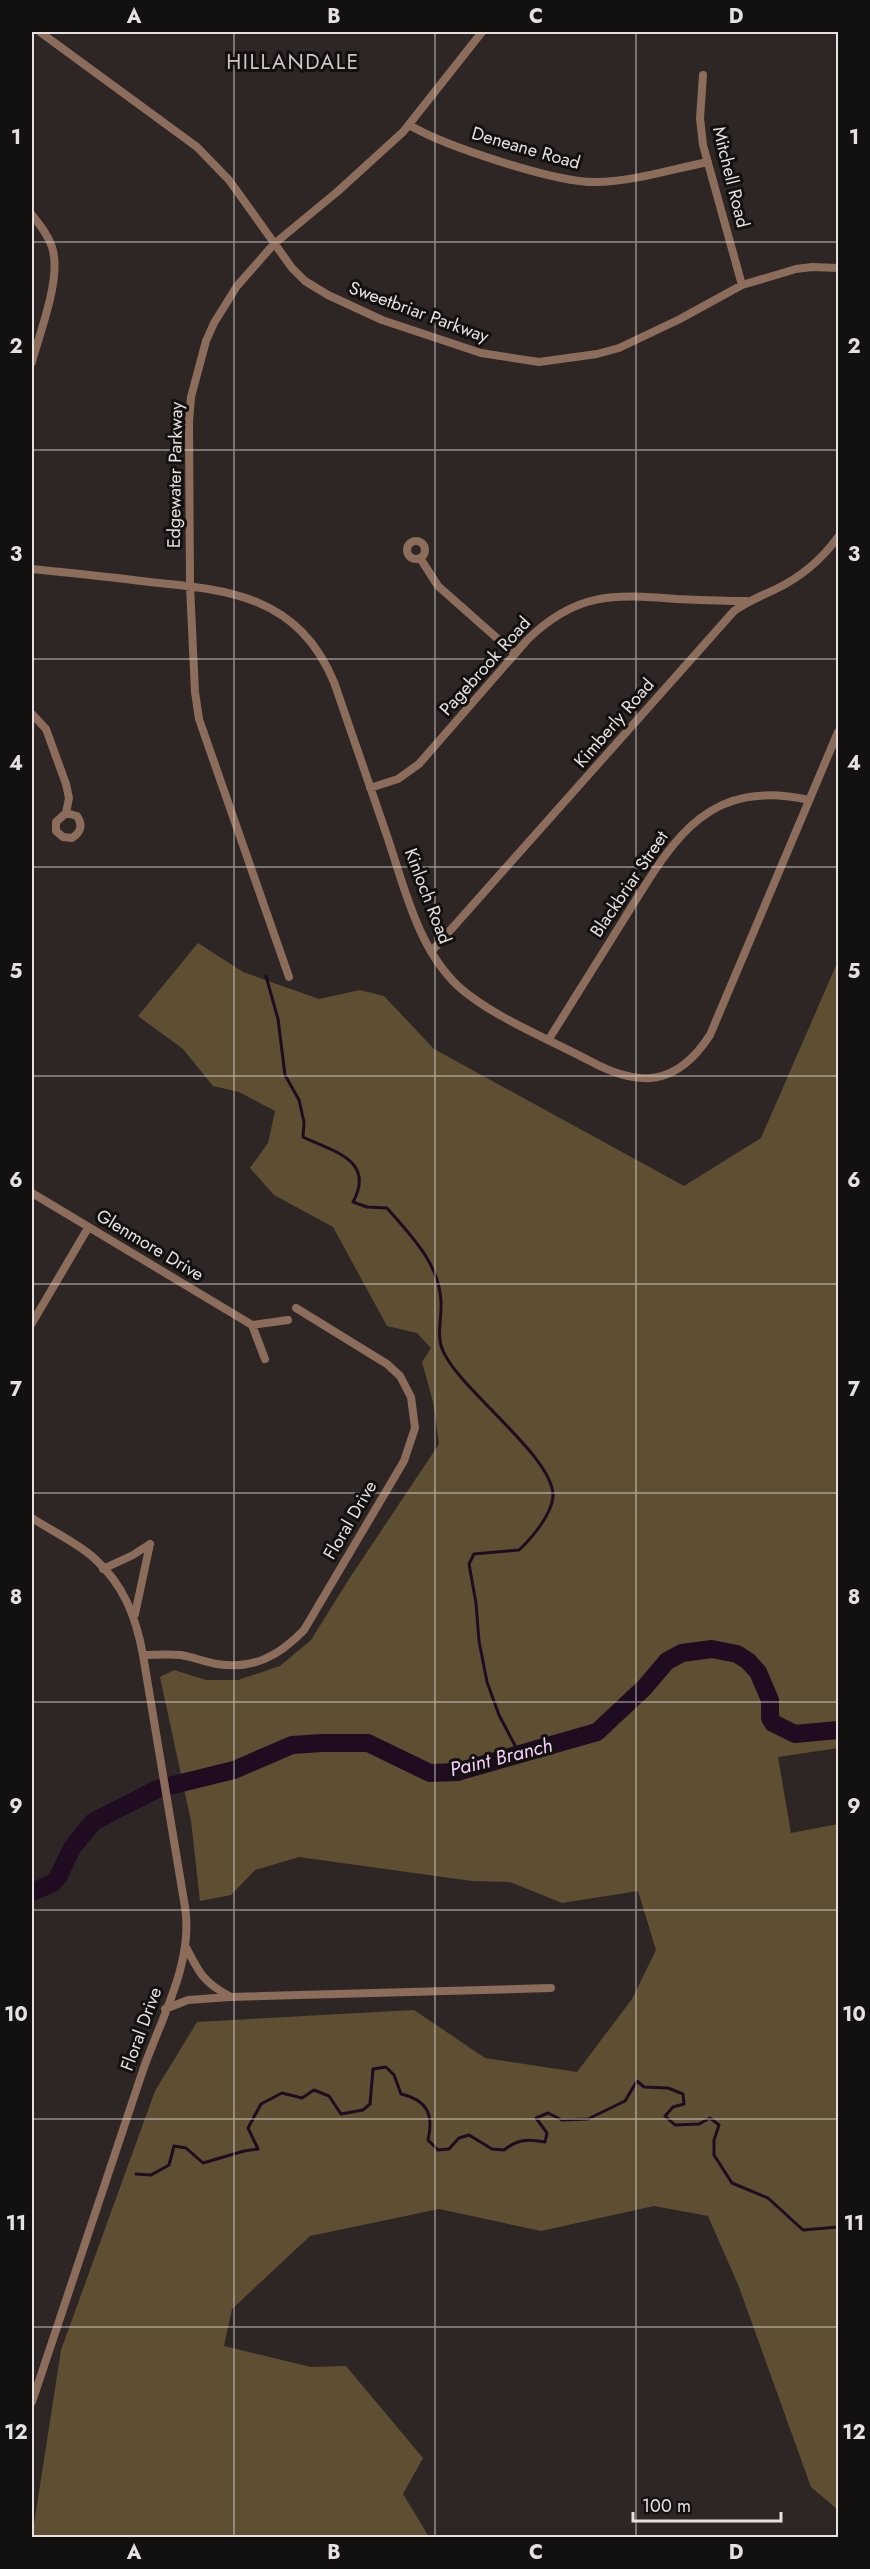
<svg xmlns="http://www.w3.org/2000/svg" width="870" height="2569" font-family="Jost,sans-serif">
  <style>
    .green { fill: #5e4f33 }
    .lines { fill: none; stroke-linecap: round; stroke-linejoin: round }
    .stream { stroke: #1f0c21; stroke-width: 3 }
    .river { stroke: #1f0c21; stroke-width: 18 }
    .minor { stroke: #8c6c5a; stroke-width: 8 }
    .grid { fill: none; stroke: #e6e1e0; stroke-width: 1.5; stroke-opacity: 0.55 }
    .labels { text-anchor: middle; stroke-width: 6; stroke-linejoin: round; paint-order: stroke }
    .street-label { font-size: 18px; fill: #e6e1e0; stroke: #131010 }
    .water-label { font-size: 20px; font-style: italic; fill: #f8cdfd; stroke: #131010 }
    .quarter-label { font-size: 21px; letter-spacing: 1.5px; fill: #d0c5c4; stroke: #131010 }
    .neatline { fill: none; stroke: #e6e1e0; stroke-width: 2 }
    .grid-label { font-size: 20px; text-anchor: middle; font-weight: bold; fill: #e6e1e0 }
  </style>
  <rect width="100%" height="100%" fill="#2e2625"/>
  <!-- green -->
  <path class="green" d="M198,943L243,972L319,999L360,990L384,996L434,1049L684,1186L761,1138L838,961V1748L778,1757L791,1833L838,1824V2510L811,2487L739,2287L708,2216L654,2206L541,2231L439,2209L310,2236L232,2309L224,2346L311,2367L346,2366L423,2458L403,2494L429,2537H32L61,2350L155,2091L197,2022L414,2010L485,2058L577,2072L632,1999L656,1950L638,1891L562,1903L510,1882L472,1881L299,1857L255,1870L231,1895L200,1901L191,1821L160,1677L174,1670L206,1680H238L280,1666L311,1640L349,1579L439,1444L433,1402L422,1362L431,1348L417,1333L387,1326L333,1227L274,1195L250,1168L268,1143L275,1111L239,1092L213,1086L183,1049L138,1016Z"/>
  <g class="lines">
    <!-- stream -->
    <path class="stream" d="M266,976L278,1019L285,1075L299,1100L304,1122L303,1137C332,1151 376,1160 353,1202L367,1207L387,1208C411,1236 439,1263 441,1301C442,1318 436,1336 443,1351C460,1390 554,1457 553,1496C552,1514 532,1538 519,1550L474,1554L469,1564L476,1603L479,1641L487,1682L499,1715L520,1755
      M136,2174L151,2175L169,2165L174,2146L186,2148L203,2163L244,2151L258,2149L248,2128L261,2104L282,2093L302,2098L314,2090L329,2096L341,2114L363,2110L370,2104L373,2069L386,2067L394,2075L401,2094C427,2100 434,2114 428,2140L438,2150L449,2149L459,2138L469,2135L492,2149L504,2150C518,2139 528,2139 545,2142L547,2133L536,2118L548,2113L562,2120L588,2119L625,2101L637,2081L644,2087L668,2088L683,2094L684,2104L673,2107L665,2116L675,2125L699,2124L710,2118L719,2125L714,2140V2155L732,2183L768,2198L803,2230L838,2227"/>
    <!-- river -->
    <path class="river" d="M32,1892L53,1883L58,1877L72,1848L93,1822L157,1789L234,1770L292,1745L322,1743H368L430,1773L457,1772L597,1732L644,1688L667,1661L682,1653L712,1649L737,1654L748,1661L758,1672L770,1700V1718L773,1723L795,1734L838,1730"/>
    <!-- minor -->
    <path class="minor" d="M40,32L197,147L229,180L292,268L305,281L328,295L382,320L481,353L539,362L597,354L619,348L680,319L742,285L796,269L812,267L838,268
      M703,75L700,118L703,145L742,285
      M409,125C445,146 558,184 599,182C635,181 672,169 708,162
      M32,215C40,225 48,235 52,247C62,278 40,331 32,362
      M407 550a9 9 0 1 1 18 0a9 9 0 1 1-18 0Z
      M420,558L438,586L515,654
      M32,569C71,573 110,577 150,582C232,590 298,597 334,682C351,732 368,782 386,833C404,885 417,948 459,987C493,1017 549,1039 590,1061C640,1088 677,1086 710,1035L838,732
      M32,714L46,729L66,784L69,798L66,813L56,822V831L63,837L72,838C81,832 83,825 77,816L66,813
      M370,788L398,779L419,764L527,640C576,592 613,594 677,599C700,600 723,601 747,601
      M431,952L734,611C748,601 761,596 776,589C801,577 822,559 838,537
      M289,977L199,719L195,692L190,586L189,422L191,397L206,341L214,323L237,286L274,244L337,192L403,132L482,32
      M549,1039C574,999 599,959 624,919C672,842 705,777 809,800
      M32,1193L252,1325L288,1320
      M32,1323L88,1228
      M252,1325L265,1359
      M32,1518C50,1530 78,1543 94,1558C124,1585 136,1617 143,1655L185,1907C194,1963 160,2020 142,2073C106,2183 68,2292 32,2402
      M103,1569L133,1555L150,1544
      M135,1614L150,1544
      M143,1655C155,1655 169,1654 181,1655C193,1657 205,1662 217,1664C254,1670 280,1655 304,1630L404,1461L415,1428L411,1397L400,1376L387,1364L296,1308
      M186,1947C199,1973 204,1983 231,1997L551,1988
      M165,2009L188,2000L230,1997"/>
  </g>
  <!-- grid -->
  <path class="grid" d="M234,32V2538M435,32V2538M636,32V2538M32,242H838M32,450H838M32,659H838M32,867H838M32,1076H838M32,1284H838M32,1493H838M32,1702H838M32,1910H838M32,2119H838M32,2327H838"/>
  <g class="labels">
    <!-- street labels -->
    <g class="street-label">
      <text transform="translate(526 148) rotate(16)" y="6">Deneane Road</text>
      <text transform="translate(731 177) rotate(76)" y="6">Mitchell Road</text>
      <text transform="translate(419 312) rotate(20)" y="6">Sweetbriar Parkway</text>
      <text transform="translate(175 475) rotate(-89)" y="6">Edgewater Parkway</text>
      <text transform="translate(485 666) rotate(-48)" y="6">Pagebrook Road</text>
      <text transform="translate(614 723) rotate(-49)" y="6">Kimberly Road</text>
      <text transform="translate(629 884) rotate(-56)" y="6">Blackbriar Street</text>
      <text transform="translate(428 896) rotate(69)" y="6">Kinloch Road</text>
      <text transform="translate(150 1245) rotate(31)" y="6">Glenmore Drive</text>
      <text transform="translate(350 1520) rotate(-60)" y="6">Floral Drive</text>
      <text transform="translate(141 2029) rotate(-70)" y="6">Floral Drive</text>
    </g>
    <!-- water labels -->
    <g class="water-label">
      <text transform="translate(501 1757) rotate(-14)" y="7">Paint Branch</text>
    </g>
    <!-- quarter labels -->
    <g class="quarter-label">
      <text x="293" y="69">HILLANDALE</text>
    </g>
  </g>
  <!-- border -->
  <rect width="870" height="2569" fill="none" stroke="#131010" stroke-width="66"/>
  <!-- scale -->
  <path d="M633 2512v9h148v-9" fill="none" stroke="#e6e1e0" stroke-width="3"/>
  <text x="642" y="2512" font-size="18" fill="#e6e1e0" stroke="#131010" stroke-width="4.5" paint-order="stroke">100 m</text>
  <rect x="33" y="33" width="804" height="2503" class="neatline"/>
  <g class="grid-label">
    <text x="134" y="23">A</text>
    <text x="334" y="23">B</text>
    <text x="536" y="23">C</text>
    <text x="736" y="23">D</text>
    <text x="16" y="144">1</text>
    <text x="854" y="144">1</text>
    <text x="16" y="353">2</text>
    <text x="854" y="353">2</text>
    <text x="16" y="561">3</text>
    <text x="854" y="561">3</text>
    <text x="16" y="770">4</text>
    <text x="854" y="770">4</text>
    <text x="16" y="978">5</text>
    <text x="854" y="978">5</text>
    <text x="16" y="1187">6</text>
    <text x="854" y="1187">6</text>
    <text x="16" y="1396">7</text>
    <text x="854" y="1396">7</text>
    <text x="16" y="1604">8</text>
    <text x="854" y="1604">8</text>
    <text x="16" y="1813">9</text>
    <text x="854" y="1813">9</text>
    <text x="16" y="2021">10</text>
    <text x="854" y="2021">10</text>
    <text x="16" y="2230">11</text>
    <text x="854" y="2230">11</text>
    <text x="16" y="2439">12</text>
    <text x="854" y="2439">12</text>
    <text x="134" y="2559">A</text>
    <text x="334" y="2559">B</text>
    <text x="536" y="2559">C</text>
    <text x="736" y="2559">D</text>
  </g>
</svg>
